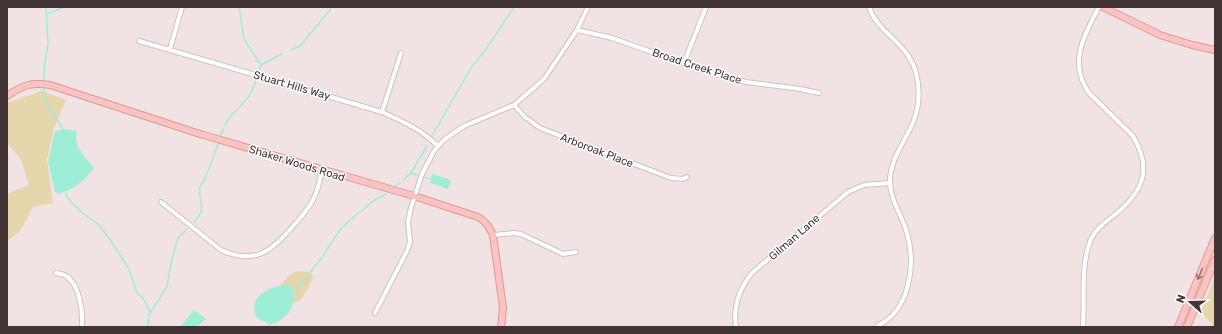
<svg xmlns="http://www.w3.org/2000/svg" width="1222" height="334" font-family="Rubik,sans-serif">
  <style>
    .green { fill: #e5d7ab }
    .water { fill: #9eeed7 }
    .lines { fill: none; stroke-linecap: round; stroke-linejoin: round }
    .stream { stroke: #9eeed7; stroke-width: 1.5 }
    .street-casing { stroke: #d7bfc0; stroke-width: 6 }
    .secondary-casing { stroke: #da9b99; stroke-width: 8 }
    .street { stroke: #fff; stroke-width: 4 }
    .secondary { stroke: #fdc3c0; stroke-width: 6 }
    .oneway { stroke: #967474 }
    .labels { text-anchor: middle; stroke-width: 3; stroke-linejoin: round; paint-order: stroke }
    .street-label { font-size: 11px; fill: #423335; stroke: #fff }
  </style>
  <rect width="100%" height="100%" fill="#f1e2e3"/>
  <!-- green -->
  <path class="green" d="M42,91L66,100L54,128L47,160L53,203L33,207L20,231L7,241V194L29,185L21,159L7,143V103Z
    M298,271L310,272L314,276C309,285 304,302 293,303L291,286L289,284L280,285L291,274Z
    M1215,276V327H1214L1201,312Z"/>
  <!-- water -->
  <path class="water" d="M63,129L74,130L77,132C72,146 86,158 94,168C84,182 75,188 59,194L55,192L48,162L55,131Z
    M432,174L451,180L448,189L430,183Z
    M289,284C301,301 288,321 270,324L257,318C246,295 272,286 289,284Z
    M194,310L206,319L197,327H180Z"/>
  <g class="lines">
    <!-- stream -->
    <path class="stream" d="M239,7L244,39L261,65
      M47,14L64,7
      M291,50L300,46L330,10L332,7
      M261,65L282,54
      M259,71L261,65
      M44,79V69L48,44L46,7
      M44,89V99L63,129
      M225,125C229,116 237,110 244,102C250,96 254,88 256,79
      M433,134L471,68L487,48L514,7
      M221,135L223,129
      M411,173L417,175
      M425,178L431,179
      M403,180L411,173L427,146
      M395,187L400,183
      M65,191L68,198L74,205L84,214L97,223L109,238L129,269L137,293L143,298L151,313
      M194,222C208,207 198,203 200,187C201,182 205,181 206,176C210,166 214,155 218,144
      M293,294L320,260L340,230L350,220L375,200L386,194
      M148,327L149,315L167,286L171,263L178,238L188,228
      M242,327H246
      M268,327L270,324"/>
    <defs>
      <path id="street" d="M869,7C878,34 908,42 916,73C921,93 919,113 909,131C901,147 891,161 890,179C889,199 902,215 907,233C916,265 910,311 877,326
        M577,30L612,38L711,73L746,82L800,89L819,93
        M139,41L382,112C402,121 422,130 438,146
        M170,49L182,7
        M684,63L706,7
        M514,105L525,117L540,128L671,178L683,179L687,177
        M382,112L401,53
        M161,202L221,250C256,266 273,250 295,224C301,217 309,208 313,200C318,191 320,180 322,170
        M493,235L515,233L521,234L563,254L576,252
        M56,273C59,274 64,274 66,276C80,285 83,312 82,327
        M375,313L407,251L410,242L408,222L411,208L422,174L434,151L445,139L464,126L514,105L544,79L577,30L588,7
        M736,327C733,306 739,288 753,272L848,192L864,185L890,183
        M1083,327C1085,299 1080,265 1091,239C1096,228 1107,221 1117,213C1144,190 1152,168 1133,136L1089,93C1068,63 1084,35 1099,7"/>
      <path id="secondary" d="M1103,7L1160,35L1192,45L1215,50
        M7,96C23,85 31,82 50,85L200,134L414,196L478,217C486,221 489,227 493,235L503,308L501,327
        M1178,327L1215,238
        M1187,327L1215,260"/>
    </defs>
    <!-- street casing -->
    <use href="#street" class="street-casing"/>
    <!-- secondary casing -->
    <use href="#secondary" class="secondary-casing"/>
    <!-- street -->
    <use href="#street" class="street"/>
    <!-- secondary -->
    <use href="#secondary" class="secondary"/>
  </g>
  <!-- one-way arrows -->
  <defs><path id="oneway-shaft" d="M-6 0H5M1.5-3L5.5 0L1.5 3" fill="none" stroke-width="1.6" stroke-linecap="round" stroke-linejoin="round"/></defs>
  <use class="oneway" href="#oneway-shaft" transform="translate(1200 274) rotate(113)"/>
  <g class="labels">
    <!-- street labels -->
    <g class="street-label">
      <text transform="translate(697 66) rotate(18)" y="4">Broad Creek Place</text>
      <text transform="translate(292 85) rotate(16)" y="4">Stuart Hills Way</text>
      <text transform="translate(597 150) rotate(21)" y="4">Arboroak Place</text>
      <text transform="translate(297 163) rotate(17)" y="4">Shaker Woods Road</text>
      <text transform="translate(794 237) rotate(-41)" y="4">Gilman Lane</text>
    </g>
  </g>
  <!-- border -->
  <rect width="1222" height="334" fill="none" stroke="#423335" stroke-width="16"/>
  <!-- north arrow -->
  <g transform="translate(1190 302) rotate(290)" stroke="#ffffff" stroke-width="3" paint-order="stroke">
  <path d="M0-3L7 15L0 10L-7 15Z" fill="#423335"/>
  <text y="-6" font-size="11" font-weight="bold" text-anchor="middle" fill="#423335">N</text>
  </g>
</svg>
